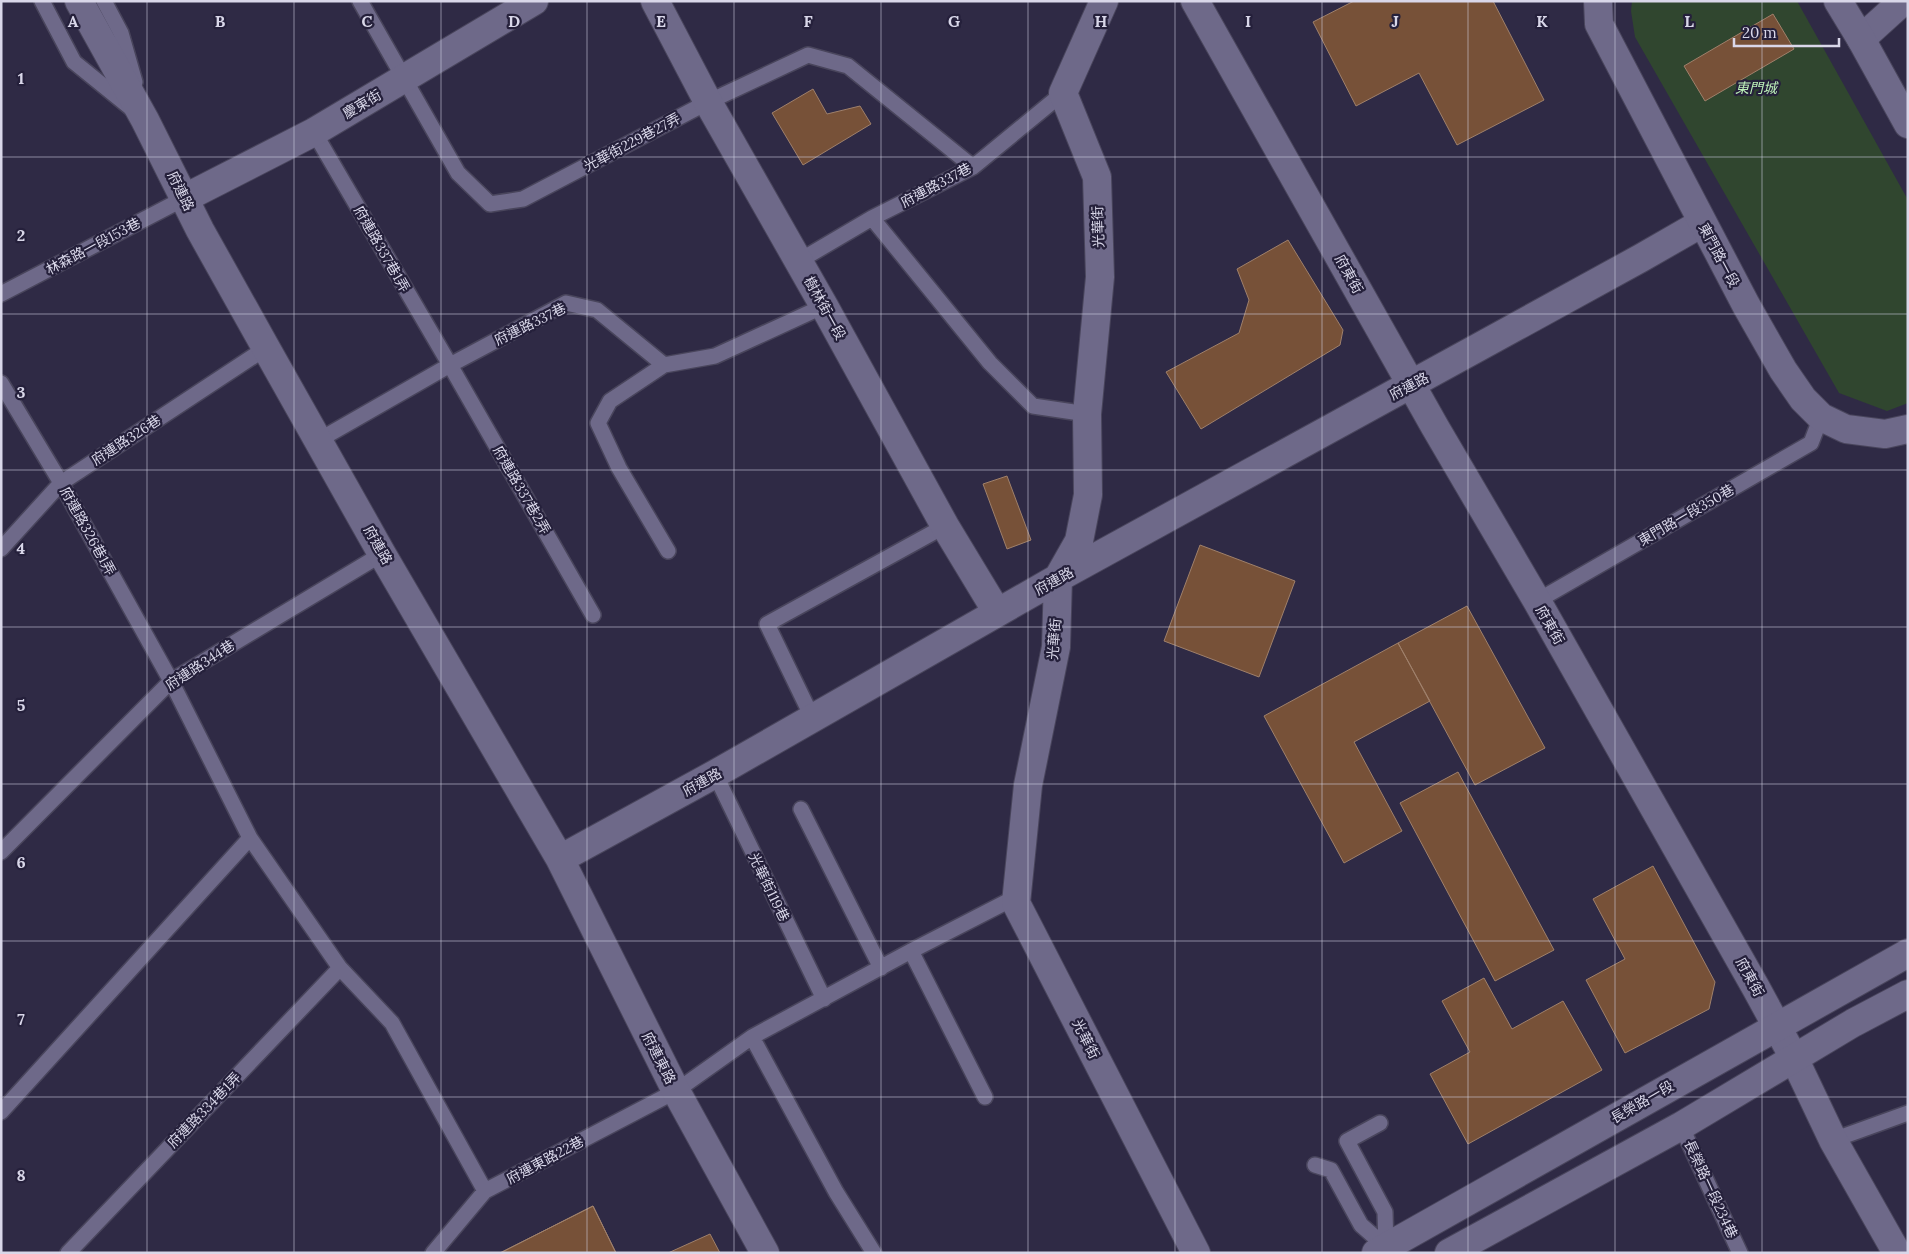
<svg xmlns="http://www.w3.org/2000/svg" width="1909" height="1254" font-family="Lora,'Noto Sans TC',serif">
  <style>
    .green { fill: #30462f }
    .building { fill: #775138; stroke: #9f806b }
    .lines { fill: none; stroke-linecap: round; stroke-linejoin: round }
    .service-casing { stroke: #49455c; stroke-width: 18 }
    .minor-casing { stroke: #49455c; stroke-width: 30 }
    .tertiary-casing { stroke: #49455c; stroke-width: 30 }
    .secondary-casing { stroke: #49455c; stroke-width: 30 }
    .service { stroke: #6e6989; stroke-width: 15 }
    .minor { stroke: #6e6989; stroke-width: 28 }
    .tertiary { stroke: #6e6989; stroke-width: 28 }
    .secondary { stroke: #6e6989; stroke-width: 28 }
    .grid { fill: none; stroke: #d9d7e9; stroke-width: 1; stroke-opacity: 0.55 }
    .labels { text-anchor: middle; stroke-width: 4.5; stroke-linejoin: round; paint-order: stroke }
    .park-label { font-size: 14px; font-style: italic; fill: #bcf0b8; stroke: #25203b }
    .street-label { font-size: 14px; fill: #d9d7e9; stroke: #25203b }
    .grid-label { font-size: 16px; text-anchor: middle; font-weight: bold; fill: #d9d7e9; stroke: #25203b; stroke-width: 4.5; stroke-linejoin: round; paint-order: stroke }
  </style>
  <rect width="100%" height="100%" fill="#2f2a45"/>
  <!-- green -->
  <path class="green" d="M1632,1H1797L1908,200V403L1887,411L1839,393L1635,37L1631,11Z"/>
  <!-- building -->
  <path class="building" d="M1354,1H1493L1544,100L1457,145L1419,73L1356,106L1313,22Z
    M1773,14L1794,49L1705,101L1684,66Z
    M813,89L827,114L860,106L871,124L803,165L772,113Z
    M1288,240L1343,330L1340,345L1201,429L1166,372L1239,333L1249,300L1237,269Z
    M1007,476L1031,540L1007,549L983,484Z
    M1200,545L1295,581L1259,677L1164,641Z
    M1467,606L1545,748L1475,785L1398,643Z
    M1398,643L1430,701L1354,742L1402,831L1344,863L1264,716Z
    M1458,772L1554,950L1495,981L1400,803Z
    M1653,866L1715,982L1709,1009L1625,1053L1586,980L1625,959L1593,899Z
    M1484,978L1512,1029L1563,1001L1602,1070L1468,1144L1430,1074L1470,1052L1442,1001Z
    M593,1206L616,1253H500Z
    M593,1206L616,1253H500Z
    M710,1234L720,1253H668Z"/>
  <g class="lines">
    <defs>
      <path id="service" d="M42,1L74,62L132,109
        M104,1L121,33L135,82
        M360,1L458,173L490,204L523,199L708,102L808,55L848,66L973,167
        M314,132L450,365L593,615
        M872,218L990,363L1033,406L1087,414
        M799,261L872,218L973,167L1063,93
        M1,294L185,198
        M664,365L610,401L598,423L619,468L668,551
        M1,383L61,483L171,681L250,838L340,968L392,1023L485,1191
        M319,440L450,365L566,303L597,310L664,365L715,356L824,306
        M1,549L61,483L266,348
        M1537,601L1811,443L1821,417
        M813,719L767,624L945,526
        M715,774L824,999
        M801,809L881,968
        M1,852L171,681L382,554
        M911,951L985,1097
        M752,1037L836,1192L874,1253
        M1,1112L250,838
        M1380,1123L1347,1141L1385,1212L1386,1247
        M1681,1126L1740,1253
        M1833,1140L1908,1113
        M1315,1165L1331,1170L1361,1225L1386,1247
        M68,1253L340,968
        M433,1253L485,1191L676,1091L752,1037L911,951L1018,896"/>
      <path id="minor" d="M79,1L145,120L200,230L266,348L382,554L560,859L676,1091L765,1253
        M655,1L708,102L824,306L945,526L997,612
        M1104,1L1063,93L1097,177L1100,277L1087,414L1088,495L1079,541L1058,578L1056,647L1028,785L1016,903L1196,1253
        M1195,1L1435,427L1537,601L1756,988L1794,1058L1833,1140L1897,1253
        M185,198L314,132L534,1
        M560,859L715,774L1058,578L1641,258L1702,223"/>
      <path id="tertiary" d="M1861,39L1903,1
        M1376,1253L1908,953
        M1449,1253L1681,1126L1853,1023L1908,994"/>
      <path id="secondary" d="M1598,1L1599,24L1746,305L1783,370L1803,399L1821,417L1846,429L1885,434L1908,429
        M1838,1L1861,39L1908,124"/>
    </defs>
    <!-- service casing -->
    <use href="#service" class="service-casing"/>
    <!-- minor casing -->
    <use href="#minor" class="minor-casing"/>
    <!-- tertiary casing -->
    <use href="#tertiary" class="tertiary-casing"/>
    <!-- secondary casing -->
    <use href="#secondary" class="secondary-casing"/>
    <!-- service -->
    <use href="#service" class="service"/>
    <!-- minor -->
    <use href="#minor" class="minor"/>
    <!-- tertiary -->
    <use href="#tertiary" class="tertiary"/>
    <!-- secondary -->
    <use href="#secondary" class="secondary"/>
  </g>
  <!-- grid -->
  <path class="grid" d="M147,1V1253M294,1V1253M441,1V1253M587,1V1253M734,1V1253M881,1V1253M1028,1V1253M1175,1V1253M1322,1V1253M1468,1V1253M1615,1V1253M1762,1V1253M1,157H1908M1,314H1908M1,470H1908M1,627H1908M1,784H1908M1,941H1908M1,1097H1908"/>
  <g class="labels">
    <!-- park labels -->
    <g class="park-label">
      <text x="1756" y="93">東門城</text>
    </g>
    <!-- street labels -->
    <g class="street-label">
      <text transform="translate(362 104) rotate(-31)" y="5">慶東街</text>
      <text transform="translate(632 142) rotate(-28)" y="5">光華街229巷27弄</text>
      <text transform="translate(936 185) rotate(-28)" y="5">府連路337巷</text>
      <text transform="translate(181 191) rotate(64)" y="5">府連路</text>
      <text transform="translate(1098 227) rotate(-92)" y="5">光華街</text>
      <text transform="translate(93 246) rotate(-28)" y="5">林森路一段153巷</text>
      <text transform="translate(382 249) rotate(60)" y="5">府連路337巷1弄</text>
      <text transform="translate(1719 255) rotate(62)" y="5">東門路一段</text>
      <text transform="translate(1349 274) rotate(61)" y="5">府東街</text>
      <text transform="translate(825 308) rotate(61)" y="5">樹林街一段</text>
      <text transform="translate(530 324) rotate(-26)" y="5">府連路337巷</text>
      <text transform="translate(1409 386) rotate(-28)" y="5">府連路</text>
      <text transform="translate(126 440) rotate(-33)" y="5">府連路326巷</text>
      <text transform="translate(522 490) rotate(60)" y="5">府連路337巷2弄</text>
      <text transform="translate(1686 515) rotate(-30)" y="5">東門路一段350巷</text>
      <text transform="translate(88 531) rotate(61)" y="5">府連路326巷1弄</text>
      <text transform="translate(378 545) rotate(60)" y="5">府連路</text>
      <text transform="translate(1054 581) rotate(-29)" y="5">府連路</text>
      <text transform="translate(1550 625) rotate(60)" y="5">府東街</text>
      <text transform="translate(1054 639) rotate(-85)" y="5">光華街</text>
      <text transform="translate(200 665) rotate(-33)" y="5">府連路344巷</text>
      <text transform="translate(702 782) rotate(-29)" y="5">府連路</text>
      <text transform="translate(769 887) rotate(64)" y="5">光華街119巷</text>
      <text transform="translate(1750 977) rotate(61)" y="5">府東街</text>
      <text transform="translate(1086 1039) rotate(63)" y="5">光華街</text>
      <text transform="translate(659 1058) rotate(63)" y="5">府連東路</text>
      <text transform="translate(1642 1102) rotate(-30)" y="5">長榮路一段</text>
      <text transform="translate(204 1110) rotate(-46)" y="5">府連路334巷1弄</text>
      <text transform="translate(545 1160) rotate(-28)" y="5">府連東路22巷</text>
      <text transform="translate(1711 1189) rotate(65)" y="5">長榮路一段234巷</text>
    </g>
  </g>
  <g class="grid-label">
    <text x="73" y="27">A</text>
    <text x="220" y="27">B</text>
    <text x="367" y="27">C</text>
    <text x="514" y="27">D</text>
    <text x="661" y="27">E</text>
    <text x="808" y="27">F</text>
    <text x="954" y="27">G</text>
    <text x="1101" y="27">H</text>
    <text x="1248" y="27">I</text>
    <text x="1395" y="27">J</text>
    <text x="1542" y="27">K</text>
    <text x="1689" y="27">L</text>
    <text x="21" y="84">1</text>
    <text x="21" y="241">2</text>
    <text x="21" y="398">3</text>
    <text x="21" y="554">4</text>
    <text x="21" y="711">5</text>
    <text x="21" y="868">6</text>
    <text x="21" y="1025">7</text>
    <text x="21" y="1181">8</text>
  </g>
  <!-- border -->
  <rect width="1909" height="1254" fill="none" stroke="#d9d7e9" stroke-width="5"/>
  <!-- scale -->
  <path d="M1734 38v8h105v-8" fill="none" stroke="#d9d7e9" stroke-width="2.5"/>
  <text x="1742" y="38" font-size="15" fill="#d9d7e9" stroke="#25203b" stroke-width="4" paint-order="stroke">20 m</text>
</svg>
